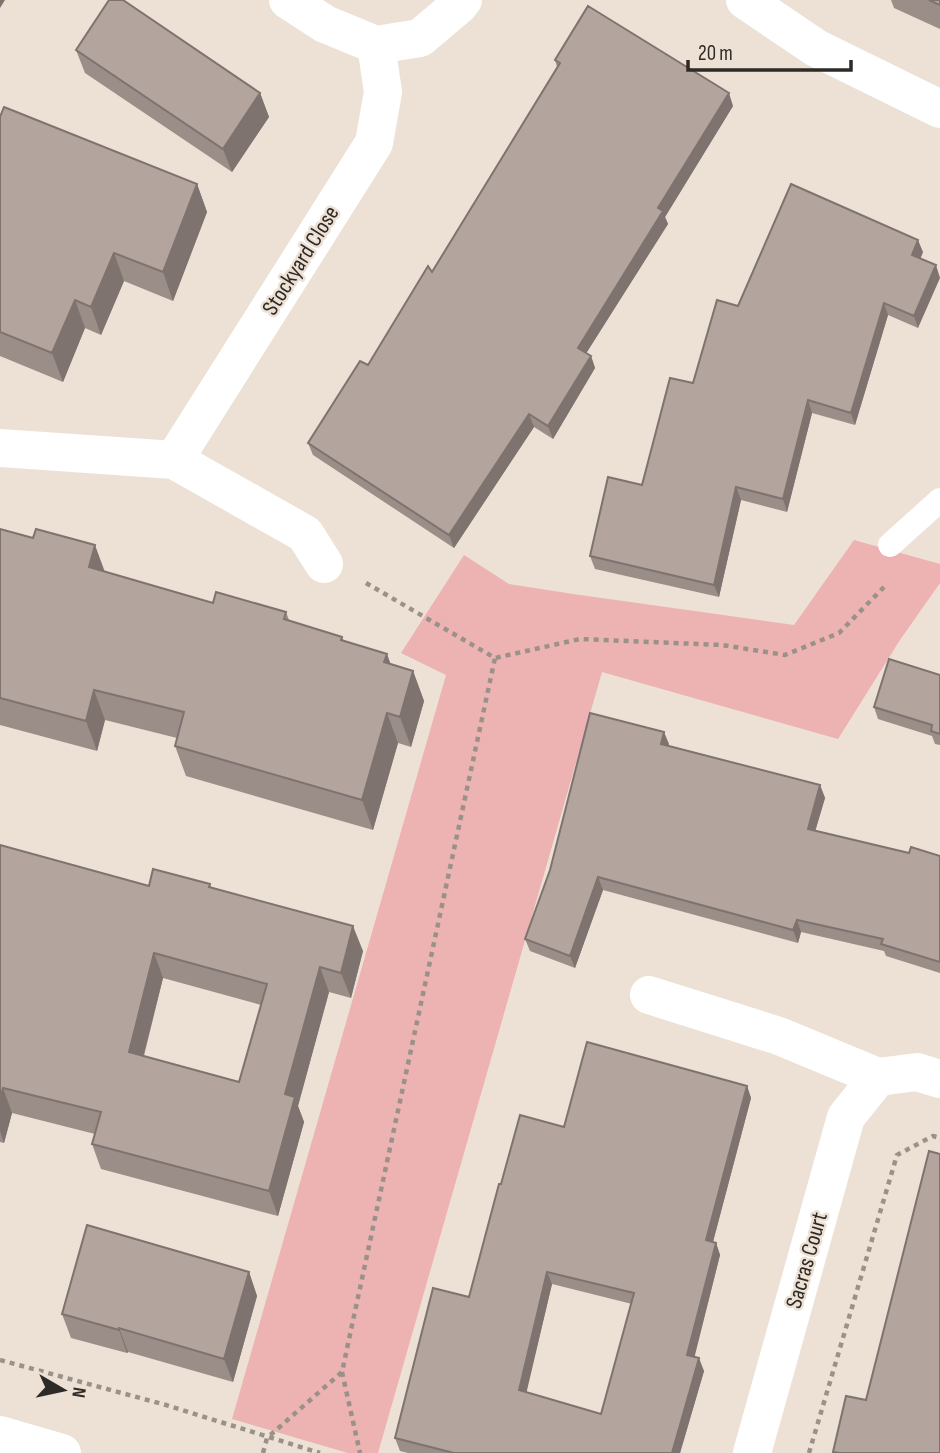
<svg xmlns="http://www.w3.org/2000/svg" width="940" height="1453" font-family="'Sofia Sans Condensed',sans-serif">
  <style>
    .green { fill: #edb2b2 }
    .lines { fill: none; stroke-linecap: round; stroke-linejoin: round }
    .path { stroke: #9a9189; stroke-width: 4.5; stroke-dasharray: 5 5; stroke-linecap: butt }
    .lane { stroke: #fff; stroke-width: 24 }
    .street { stroke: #fff; stroke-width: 38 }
    .wall { fill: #9b8d88; fill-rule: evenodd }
    .shaded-wall { fill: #7e736f }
    .building { fill: #b4a49e; stroke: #7e736f; stroke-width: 2; fill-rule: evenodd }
    .labels { text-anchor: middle; stroke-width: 5; stroke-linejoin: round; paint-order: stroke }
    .street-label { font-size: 23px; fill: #2e2a26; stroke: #ede1d5 }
  </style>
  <rect width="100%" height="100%" fill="#ede1d5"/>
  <!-- green -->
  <path class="green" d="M854,540L940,564V583L900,640L838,739L602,672L378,1453H348L232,1419L446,675L401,653L464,555L509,584L573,594L794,625Z"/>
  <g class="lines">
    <!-- path -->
    <path class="path" d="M366,583L495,658L580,639L722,645L785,655L839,633L884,587
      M0,1360L166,1405L320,1453
      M342,1372L360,1453
      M263,1453L267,1438L342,1372L495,658
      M809,1453L897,1155L933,1136L940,1138"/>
    <!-- lane -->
    <path class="lane" d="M890,545L940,500"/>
    <!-- street -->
    <path class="street" d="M288,0L325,24L376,45L420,38L459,5L463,0
      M745,0L816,48L940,109
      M0,448L174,460L305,534L324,564
      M174,460L374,143L383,92L376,45
      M649,995L779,1036L878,1077
      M0,1435L62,1453
      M752,1453L846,1117L878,1077L917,1072L940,1079"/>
  </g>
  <!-- wall -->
  <path class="wall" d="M891,0H940V29L894,8Z
    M76,50L260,93L269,117L232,172L85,73Z
    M555,60L733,106L665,217L668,224L586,353L591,356L595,368L553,439L534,427L454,548L313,455L308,443L368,365L432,272L557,67Z
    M0,117L197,184L207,212L173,301L124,281L101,335L85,328L63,382L0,356Z
    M923,252L920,259L918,328L888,315L855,425L812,413L787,512L741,500L719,597L595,569L590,556L642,485L693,383L738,306Z
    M0,529L105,572L213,603L286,612L289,620L342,637L344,641L390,664L413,671L424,701L411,747L398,743L373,830L186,776L175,746L177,738L105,720L97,751L0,725Z
    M940,675V745L935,744L932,736L878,719L874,707Z
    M664,732L668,746L820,785L825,798L815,831L909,853L940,856V973L886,956L884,951L801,932L798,943L603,890L575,968L530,951L525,939L550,870Z
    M0,845L149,886L210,884L211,887L363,951L351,998L329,992L298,1106L304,1122L278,1216L101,1169L92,1144L95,1134L12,1113L4,1143L0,1142ZM163,978L261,1005L239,1082L144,1056Z
    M747,1086L751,1098L713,1242L716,1243L720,1255L694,1357L704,1371L680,1453H408L400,1451L395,1438L469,1297L501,1184L564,1127ZM552,1284L632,1304L601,1414L526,1392Z
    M249,1272L257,1296L233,1382L128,1352L127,1353L71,1338L62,1314Z"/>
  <!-- shaded-wall -->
  <path class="shaded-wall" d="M0,0H5L0,8Z
    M260,93L269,117L232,172L223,149Z
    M729,93L733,106L665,217L668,224L582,360L578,348L658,208Z
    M197,184L207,212L173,301L163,272Z
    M918,240L923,252L917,267L912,255Z
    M114,253L124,281L101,335L91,307Z
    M936,265L940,278L918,328L914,316Z
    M75,300L85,328L63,382L52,353Z
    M884,303L888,315L855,425L851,413Z
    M591,356L595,368L553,439L548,426Z
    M808,400L812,413L787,512L783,499Z
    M529,414L534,427L454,548L449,535Z
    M736,487L741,500L719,597L714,585Z
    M95,545L106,575L89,567Z
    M387,654L398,684L384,662Z
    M413,671L424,701L411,747L400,717Z
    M94,690L105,720L97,751L86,721Z
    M387,713L398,743L373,830L362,800Z
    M664,732L669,744L666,756L661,744Z
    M820,785L825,798L812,842L808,829Z
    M598,877L603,890L575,968L570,956Z
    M797,920L801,932L798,943L793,930Z
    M353,926L363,951L351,998L341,973Z
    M154,953L163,978L138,1077L129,1052Z
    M320,967L329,992L298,1106L304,1122L278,1216L269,1191L285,1094Z
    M747,1086L751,1098L710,1253L706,1240Z
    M3,1088L12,1113L4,1143L0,1131V1099Z
    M716,1243L720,1255L692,1367L687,1355Z
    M249,1272L257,1296L233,1382L224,1359Z
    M547,1272L552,1284L524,1403L519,1390Z
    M119,1328L128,1352L127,1353L119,1330Z
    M699,1358L704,1371L680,1453H672Z"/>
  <!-- building -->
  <path class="building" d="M109,0H123L260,93L223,149L76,50Z
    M929,0H940V5Z
    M588,6L729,93L658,208L663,211L578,348L591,356L548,426L529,414L449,535L308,443L360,361L368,365L428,266L432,272L560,63L555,60Z
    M4,107L197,184L163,272L114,253L91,307L75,300L52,353L0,332V117Z
    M791,184L918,240L912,255L936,265L914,316L884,303L851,413L808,400L783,499L736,487L714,585L590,556L608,477L642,485L670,378L693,383L717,300L738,306Z
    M0,529L33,538L36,529L95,545L89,567L213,603L216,592L286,612L284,619L342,637L341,640L387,654L384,662L413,671L400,717L387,713L362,800L175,746L184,712L94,690L86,721L0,698Z
    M889,659L940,675V734L931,731L932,725L874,707Z
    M590,713L664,732L661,744L820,785L808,829L909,853L911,847L940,856V962L881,944L883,939L797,920L793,930L598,877L570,956L525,939L550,870Z
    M0,845L149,886L153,869L210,884L209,887L353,926L341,973L320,967L285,1094L295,1097L269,1191L92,1144L101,1112L3,1088L0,1099ZM154,953L267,984L239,1082L129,1052Z
    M587,1042L747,1086L706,1240L716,1243L687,1355L699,1358L672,1453H454L395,1438L433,1288L469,1297L499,1184H501L520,1115L564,1127ZM547,1272L634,1293L601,1414L519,1390Z
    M929,1151L940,1154V1453H840L833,1452L846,1396L866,1400Z
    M87,1225L249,1272L224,1359L119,1328V1330L62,1314Z"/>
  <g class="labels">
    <!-- street labels -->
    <g class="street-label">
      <text transform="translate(300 260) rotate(-58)" y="8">Stockyard Close</text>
      <text transform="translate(806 1260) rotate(-74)" y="8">Sacras Court</text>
    </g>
  </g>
  <!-- north arrow -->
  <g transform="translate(63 1390) rotate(99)" stroke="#ede1d5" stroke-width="5" paint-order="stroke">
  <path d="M0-5L12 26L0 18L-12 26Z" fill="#2e2a26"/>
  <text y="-10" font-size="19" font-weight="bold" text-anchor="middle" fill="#2e2a26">N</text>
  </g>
  <!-- scale -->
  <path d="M688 60v10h163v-10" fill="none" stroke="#2e2a26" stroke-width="3.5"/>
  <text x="698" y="60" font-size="21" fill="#2e2a26" stroke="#ede1d5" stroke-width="5" paint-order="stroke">20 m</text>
</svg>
